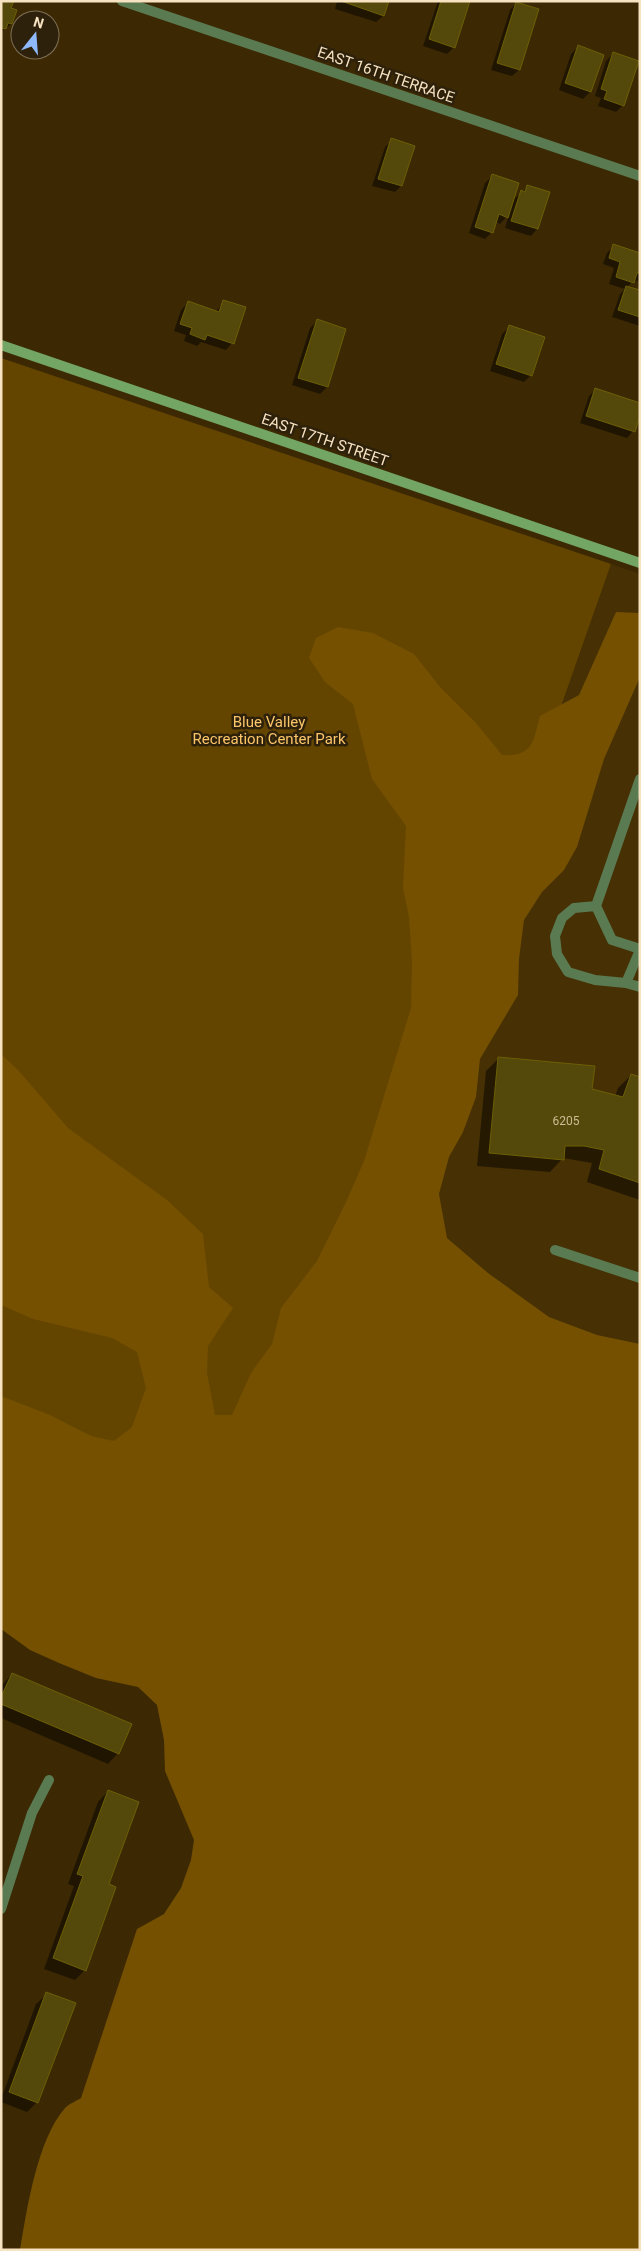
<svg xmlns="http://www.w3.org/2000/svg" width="641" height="2251" font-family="Roboto,sans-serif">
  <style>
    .built { fill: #463004 }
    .green { fill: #644500 }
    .forest { fill: #745000 }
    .shadow { fill: #0007 }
    .building { fill: #54490b; stroke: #6c5f05 }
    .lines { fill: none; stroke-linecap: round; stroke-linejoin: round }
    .lane { stroke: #5a7a52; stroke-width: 10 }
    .street { stroke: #5a7a52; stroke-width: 10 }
    .secondary { stroke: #73a565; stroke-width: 10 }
    .labels { text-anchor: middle; stroke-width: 5; stroke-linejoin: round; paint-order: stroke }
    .number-label { font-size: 12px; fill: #cebc94 }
    .street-label { font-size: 15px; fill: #f7e2c1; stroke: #2d210b }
    .park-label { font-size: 15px; fill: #fbc569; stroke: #2d210b }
  </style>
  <rect width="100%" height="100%" fill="#3c2903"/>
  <!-- built -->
  <path class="built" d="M611,564L640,574V1531L312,1417Z"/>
  <!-- green -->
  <path class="green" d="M1,358L611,564L216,1690L1,1545Z"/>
  <!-- forest -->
  <path class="forest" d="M616,612L640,613V677L604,759L577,847L564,870L542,892L524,920L519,959L518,995L480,1059L476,1097L463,1132L449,1157L439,1194L447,1238L488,1273L549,1317L597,1335L640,1344V2250H20C27,2209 37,2140 65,2108C69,2104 76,2101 81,2098L137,1929L164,1914L181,1888L191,1860L194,1840L165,1771L164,1740L157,1705L138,1687L96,1678L59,1663L30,1650L1,1629V1396L50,1415L91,1436L114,1441L132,1427L146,1388L137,1352L112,1338L33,1319L1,1305V1054L19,1071L68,1128L167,1200L203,1234L209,1287L233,1308L208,1346L207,1373L215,1415H232L251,1373L272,1344L281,1308L317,1261L346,1202L364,1161L411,1008L412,961L409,917L403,888L406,826L372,779L353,704L325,682L309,658L316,638L338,627L373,633L414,654L440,687L476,723L502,755C533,757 533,742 540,716L579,695Z"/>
  <!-- shadow -->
  <path class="shadow" d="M1,1L10,9L15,11L11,24L1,32Z
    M337,1H388L383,16L376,22L335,9Z
    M438,1H469L454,47L447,54L423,46Z
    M516,3L519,70L512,76L491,70L510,10Z
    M578,47L603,56L590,92L583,99L559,90L571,54Z
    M613,54L623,105L616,112L598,106L601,98L595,96L606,61Z
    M392,140L401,186L395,192L372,186L385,147Z
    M492,176L512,201L528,187L537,229L531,236L505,228L509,214L500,224L495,222L492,232L485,239L469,233L485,183Z
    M614,246L640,262V279L637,281L633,280L627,288L640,292V326L612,317L620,294L625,289L609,284L614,268L603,264L607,253Z
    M224,301L232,343L226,350L201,342L197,346L184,341L186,335L174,331L181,310L188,303L216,312Z
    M317,321L345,330L327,387L320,394L292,385L310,328Z
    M509,327L531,375L524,382L490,371L502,334Z
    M596,389L633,431L627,438L580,423L589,396Z
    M499,1058L615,1097L618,1088L631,1075L640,1078V1200L587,1182L592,1163L563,1158L550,1172L477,1166L486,1071Z
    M12,1674L130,1725L118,1753L108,1764L1,1718V1686Z
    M108,1791V1885L85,1970L75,1980L44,1969L74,1886L68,1884L98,1802Z
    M47,1994L37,2102L27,2112L1,2102V2099L36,2004Z"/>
  <!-- building -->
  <path class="building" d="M1,1H14L11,8L17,10L12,24L8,23L6,29L1,28Z
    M341,1H389L384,16Z
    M441,1H470L455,48L429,39Z
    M516,2L539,9L520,70L497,63Z
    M578,45L604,55L591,92L565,83Z
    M613,52L639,61L624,106L604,99L607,91L601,89Z
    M391,138L415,146L402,186L378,179Z
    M492,174L519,183L508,218L499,214L493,233L475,227Z
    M527,185L550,192L538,229L511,221L521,190L525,192Z
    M613,244L640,253V273H637L634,283L616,277L620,262L609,258Z
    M626,286L640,290V317L618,310Z
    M223,300L246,307L234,344L207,335L205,340L190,334L192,328L180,324L188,301L219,312Z
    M317,319L346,329L328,387L298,378Z
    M509,325L545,337L532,376L496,364Z
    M595,388L640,403V416L635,432L586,416Z
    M498,1057L595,1066L592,1089L623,1097L631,1074L640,1077V1183L599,1169L604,1150L584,1146H565L564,1160L489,1153Z
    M12,1673L132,1724L119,1754L1,1704V1697Z
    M108,1790L139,1802L109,1884L116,1887L86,1971L53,1958L83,1876L77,1874Z
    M46,1992L76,2003L38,2103L9,2092Z"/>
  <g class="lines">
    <!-- lane -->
    <path class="lane" d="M640,779L596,906L612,940L640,949
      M596,906L574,908L562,918L555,936L557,954L568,972L595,980L626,983L640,987
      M626,983L640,950
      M555,1250L640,1278"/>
    <!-- street -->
    <path class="street" d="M122,1L640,176
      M1,1909L32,1813L49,1780"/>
    <!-- secondary -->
    <path class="secondary" d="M1,345L640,563"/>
  </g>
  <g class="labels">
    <!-- number labels -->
    <g class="number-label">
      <text x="566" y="1125">6205</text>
    </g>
    <!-- street labels -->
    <g class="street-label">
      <text transform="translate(386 75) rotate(19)" y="5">EAST 16TH TERRACE</text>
      <text transform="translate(325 440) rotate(19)" y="5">EAST 17TH STREET</text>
    </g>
    <!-- park labels -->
    <g class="park-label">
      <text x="269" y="727">Blue Valley<tspan x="269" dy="17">Recreation Center Park</tspan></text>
    </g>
  </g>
  <!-- border -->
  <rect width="641" height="2251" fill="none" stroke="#f7e2c1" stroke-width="5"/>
  <!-- north arrow -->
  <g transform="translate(35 35) rotate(17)"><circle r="24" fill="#2d210b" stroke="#7e6e54"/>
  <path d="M0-4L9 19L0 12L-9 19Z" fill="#8eb9fc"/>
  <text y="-8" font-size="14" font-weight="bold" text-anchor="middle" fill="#f7e2c1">N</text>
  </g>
</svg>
